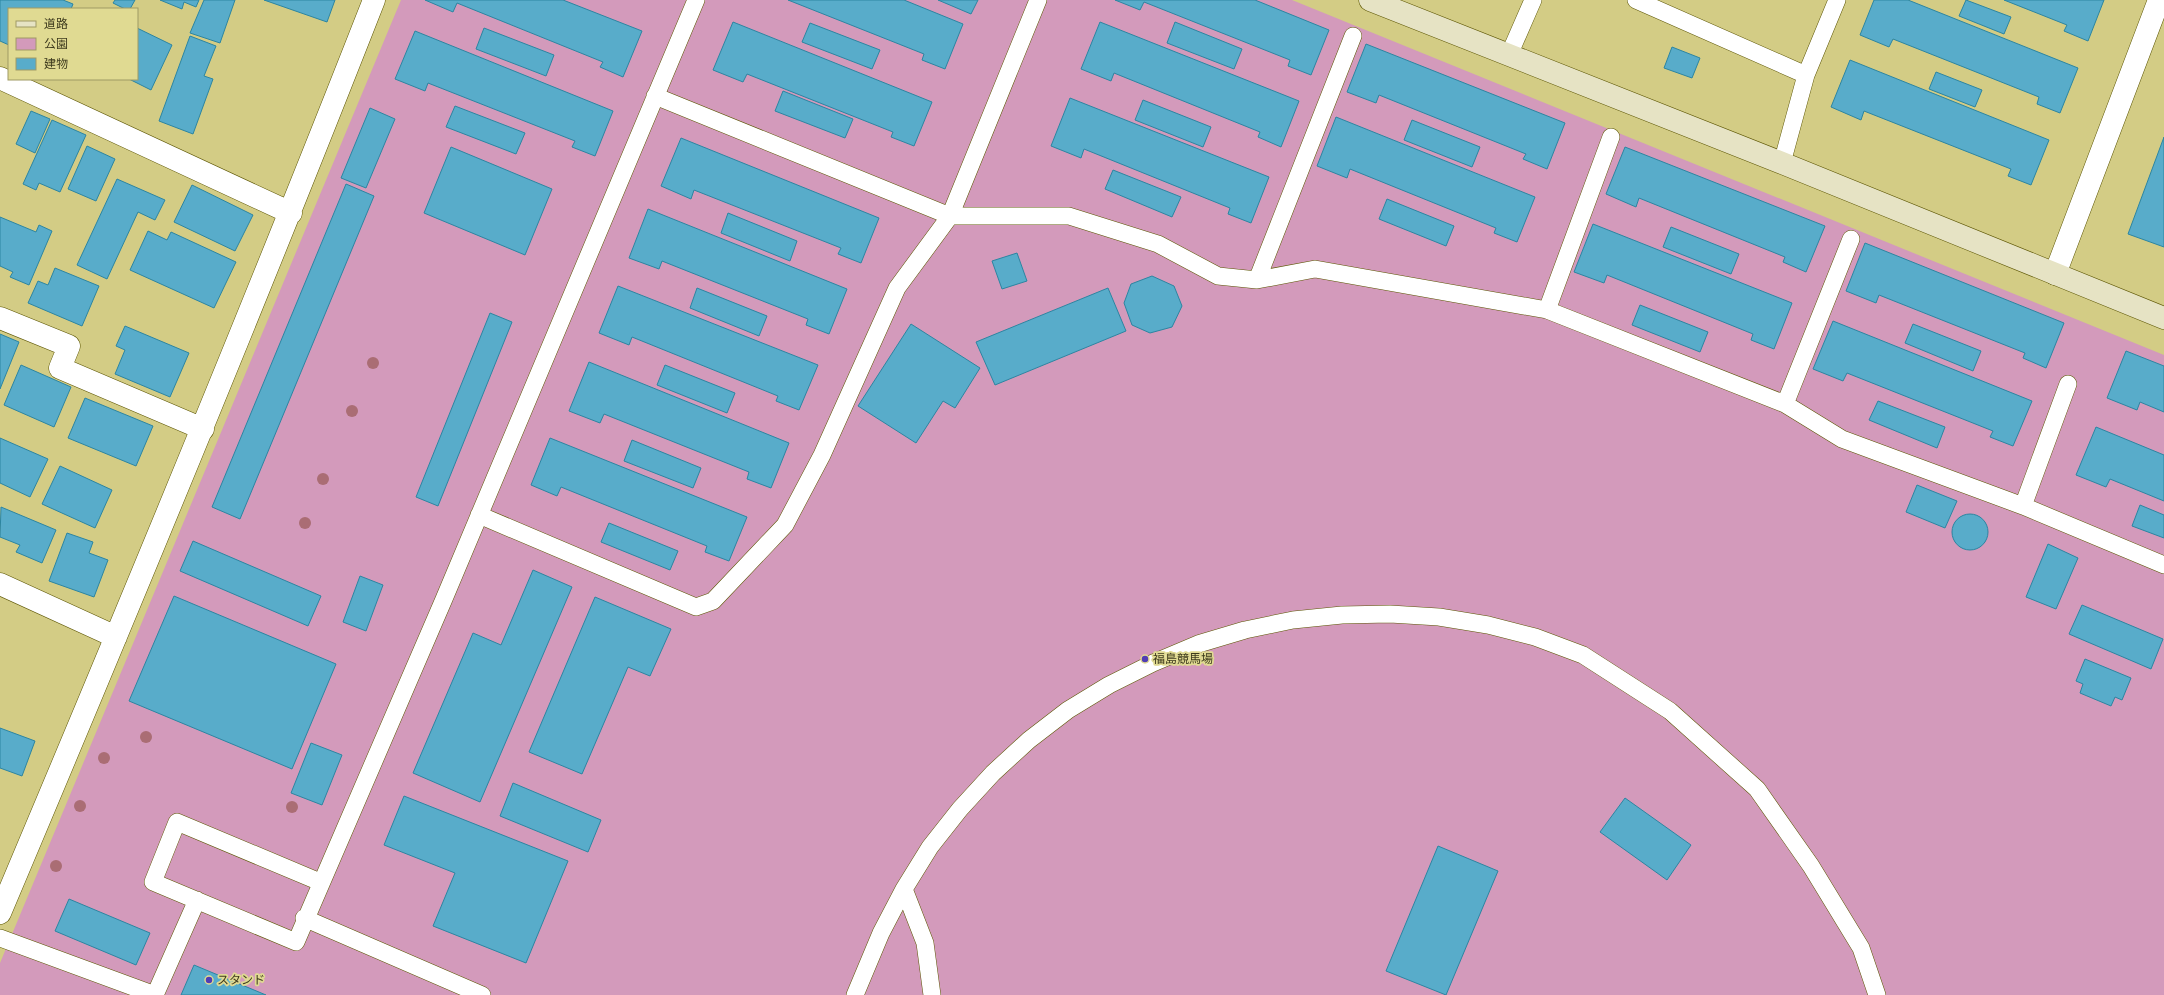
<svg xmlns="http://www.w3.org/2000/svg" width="2164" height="995" font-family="Mulish,'Noto Sans JP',sans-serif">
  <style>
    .green { fill: #d39abb }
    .building { fill: #58acca; stroke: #2c85a1 }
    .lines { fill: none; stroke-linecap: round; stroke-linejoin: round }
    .lane-casing { stroke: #5d5604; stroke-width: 18 }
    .street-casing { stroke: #5d5604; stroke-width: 23 }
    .secondary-casing { stroke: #5d5604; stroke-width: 23 }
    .lane { stroke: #fff; stroke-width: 17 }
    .street { stroke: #fff; stroke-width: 22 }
    .secondary { stroke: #e6e3c4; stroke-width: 22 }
    .tree { fill: #aa6d74 }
    .poi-dot { fill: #503db5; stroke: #e0da92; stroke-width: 1.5 }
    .labels { text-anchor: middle; stroke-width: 3.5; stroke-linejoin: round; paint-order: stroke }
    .poi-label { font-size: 12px; fill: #3e3b1e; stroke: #e0da92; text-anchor: start }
  </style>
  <rect width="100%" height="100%" fill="#d3cc85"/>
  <!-- green -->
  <path class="green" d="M401,0H1292L2164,355V995H0V963Z"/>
  <!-- building -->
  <path class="building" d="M0,0H63L73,4L71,9H9V45L0,41Z
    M115,0H135L130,9H125L113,3Z
    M160,0H199L196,7L184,2L182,9Z
    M204,0H235L220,43L190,33Z
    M264,0H335L327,22Z
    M425,0H563L642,31L623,77L600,67L603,62L457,3L453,12Z
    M788,0H904L963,24L945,69L922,60L924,54Z
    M938,0H978L971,14Z
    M1115,0H1255L1329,30L1311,75L1288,66L1290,60L1144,2L1140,10Z
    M1874,0H1908L2078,68L2060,113L2037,104L2039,97L1893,39L1889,47L1860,35Z
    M1966,0L2011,17L2004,34L1959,16Z
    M2004,0H2104L2088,41L2064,31L2067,25Z
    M733,22L932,102L914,146L891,137L893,132L747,74L743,82L713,70Z
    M1100,22L1299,101L1281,147L1258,137L1260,132L1114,73L1111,81L1081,69Z
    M1175,22L1242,49L1234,69L1167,43Z
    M810,23L880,50L872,69L802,42Z
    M137,28L172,45L151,90L129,79H137Z
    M484,28L554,55L546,76L476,49Z
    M415,31L613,111L595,156L572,147L575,141L428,83L425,91L395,79Z
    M190,36L216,46L204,76L213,79L193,134L159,121Z
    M1366,44L1565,123L1547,169L1523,159L1526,154L1379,95L1376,103L1347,92Z
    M1672,47L1700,58L1692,78L1664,68Z
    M1850,60L2049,140L2031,185L2008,176L2011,169L1864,111L1861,120L1831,107Z
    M1936,72L1982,90L1975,107L1929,89Z
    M783,91L853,119L845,138L775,111Z
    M1070,98L1269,177L1251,223L1228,214L1230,208L1084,149L1081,158L1051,146Z
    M1143,100L1211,127L1203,147L1135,120Z
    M455,106L525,133L516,154L446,127Z
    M370,108L395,119L366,188L341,178Z
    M31,111L50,119L35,153L16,144Z
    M1336,117L1535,197L1517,242L1494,233L1496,228L1350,169L1347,178L1317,166Z
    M52,120L86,135L60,192L39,183L36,190L23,184Z
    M1412,120L1480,147L1472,167L1404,140Z
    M2164,137V247L2128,234Z
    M681,138L879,218L861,263L838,254L841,248L694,190L691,199L661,186Z
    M87,146L115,159L96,201L68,189Z
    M451,147L552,189L525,255L424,213Z
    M1625,147L1825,226L1806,272L1783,262L1785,257L1639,198L1636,207L1606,194Z
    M1113,170L1181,197L1172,217L1105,189Z
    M117,179L165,200L155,220L138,212L107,279L77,265Z
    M346,184L374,196L240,519L212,507Z
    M192,185L253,215L235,251L174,222Z
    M1387,199L1454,226L1446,246L1379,219Z
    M648,209L847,289L829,334L806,325L808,319L662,261L659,269L629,258Z
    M728,213L797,241L790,261L721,233Z
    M0,217L36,232L39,225L52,231L29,285L10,277L13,272L0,266Z
    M1593,224L1792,303L1774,349L1751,340L1753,334L1607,275L1604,283L1574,272Z
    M1671,227L1739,254L1731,274L1663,247Z
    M148,231L167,240L171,232L236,262L214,308L130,270Z
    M1865,243L2064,323L2046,368L2023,358L2025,353L1879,295L1876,303L1846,291Z
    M1017,253L1027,281L1002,289L992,261Z
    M55,268L99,286L82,326L28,303L38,281L48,285Z
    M1152,276L1174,286L1182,306L1172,327L1150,333L1132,325L1124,303L1131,284Z
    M618,286L818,365L799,410L776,401L778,396L632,337L629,345L599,333Z
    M697,288L767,316L759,336L690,308Z
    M1108,288L1126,331L995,385L976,342Z
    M1640,305L1708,332L1700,352L1632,325Z
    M490,313L512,322L438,506L416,497Z
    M1833,321L2032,401L2013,446L1990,437L1993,431L1847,373L1843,381L1813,369Z
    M911,324L980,368L955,408L943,401L916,443L858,406Z
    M1913,324L1981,351L1973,371L1905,343Z
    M125,326L189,353L170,397L115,374L125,350L116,346Z
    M0,334L19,342L0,389Z
    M2126,351L2164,366V412L2140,402L2137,410L2107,398Z
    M589,362L789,443L771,488L747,479L749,472L604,414L600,423L569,411Z
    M21,365L71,387L54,427L4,405Z
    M665,365L735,393L727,413L657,385Z
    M85,398L153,426L136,466L68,438Z
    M1878,401L1945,427L1937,448L1869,420Z
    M2096,427L2164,455V501L2110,479L2106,487L2076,475Z
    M0,438L48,459L30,497L0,483Z
    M550,438L747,517L729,561L705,552L707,546L561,487L557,496L531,485Z
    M632,440L701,468L693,488L624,461Z
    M60,466L112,490L95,528L42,504Z
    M1917,485L1957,501L1945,528L1906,512Z
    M2140,505L2164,515V538L2132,526Z
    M1,507L56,530L42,563L16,552L20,545L0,537Z
    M1952 532a18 18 0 1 1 36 0a18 18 0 1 1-36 0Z
    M609,523L678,551L670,570L601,542Z
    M67,533L93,542L89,553L108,560L94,597L49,581Z
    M193,541L321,596L308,626L180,571Z
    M2048,544L2078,558L2056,609L2026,597Z
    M533,570L572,587L480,802L413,773L473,633L501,645Z
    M360,576L383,585L366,631L343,622Z
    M174,596L336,664L292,769L129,701Z
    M595,597L671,629L650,676L628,667L582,774L529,752Z
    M2082,605L2163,639L2151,669L2069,634Z
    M2085,659L2131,678L2122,700L2115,697L2111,706L2080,693L2083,684L2076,681Z
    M0,728L35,741L22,776L0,768Z
    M311,743L342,755L322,805L291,793Z
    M513,783L601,820L588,852L500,816Z
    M404,796L568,861L526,963L433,926L455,873L384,845Z
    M1625,798L1691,845L1667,880L1600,832Z
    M1438,846L1498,871L1446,995L1386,971Z
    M69,899L150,933L136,965L55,931Z
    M194,965L266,995H181Z"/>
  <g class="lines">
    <defs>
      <path id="lane" d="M1636,0L1806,75
        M1509,55L1533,0
        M655,96L950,216H1069L1158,244L1218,276L1257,280L1315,269L1547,310L1785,404L1842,439L2023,506L2164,565
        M1782,163L1806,75L1837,0
        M1257,280L1353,36
        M1547,310L1611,137
        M1785,404L1851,239
        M2023,506L2068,384
        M479,515L696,607L713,601L785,525L822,455L897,288L950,216L1038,0
        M320,882L177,822L153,882L296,942L444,599L696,0
        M904,889L925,943L932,995
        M304,918L482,995
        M0,938L155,995
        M155,995L197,900
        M855,995L881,933L904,889L930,847L960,809L993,773L1029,740L1068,710L1109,685L1153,663L1198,644L1245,630L1293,620L1342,615L1390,614L1439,617L1488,625L1535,637L1583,655L1670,711L1757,789L1811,866L1861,948L1877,995"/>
      <path id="street" d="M0,78L291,213
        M2055,274L2159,0
        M0,318L69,346L60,368L203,429
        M0,584L116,637
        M0,913C128,610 254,306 374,0"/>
      <path id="secondary" d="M1370,0L1782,163L2164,318"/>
    </defs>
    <!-- lane casing -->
    <use href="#lane" class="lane-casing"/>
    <!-- street casing -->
    <use href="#street" class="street-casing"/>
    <!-- secondary casing -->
    <use href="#secondary" class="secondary-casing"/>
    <!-- lane -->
    <use href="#lane" class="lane"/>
    <!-- street -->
    <use href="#street" class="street"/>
    <!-- secondary -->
    <use href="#secondary" class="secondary"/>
  </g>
  <!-- trees -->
  <g class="tree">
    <circle cx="373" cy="363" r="6"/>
    <circle cx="352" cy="411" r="6"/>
    <circle cx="323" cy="479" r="6"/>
    <circle cx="305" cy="523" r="6"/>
    <circle cx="146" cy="737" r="6"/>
    <circle cx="104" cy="758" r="6"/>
    <circle cx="80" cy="806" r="6"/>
    <circle cx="292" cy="807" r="6"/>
    <circle cx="56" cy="866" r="6"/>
  </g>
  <!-- markers -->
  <g class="poi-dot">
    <circle cx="1145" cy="659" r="4"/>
    <circle cx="209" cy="980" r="4"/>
  </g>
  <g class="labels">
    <!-- poi labels -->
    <g class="poi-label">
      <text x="1153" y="663">福島競馬場</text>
      <text x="217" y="984">スタンド</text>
    </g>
  </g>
  <!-- legend -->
  <rect x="8" y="8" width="130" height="72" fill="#e0da92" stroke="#9f9a64"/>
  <rect x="16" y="21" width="20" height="6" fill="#e6e3c4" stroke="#9f9a64"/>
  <text x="44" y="28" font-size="12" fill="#3e3b1e">道路</text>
  <rect x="16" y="38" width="20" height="12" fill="#d39abb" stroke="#9f9a64"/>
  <text x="44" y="48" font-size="12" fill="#3e3b1e">公園</text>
  <rect x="16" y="58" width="20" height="12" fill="#58acca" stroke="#9f9a64"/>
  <text x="44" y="68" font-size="12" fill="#3e3b1e">建物</text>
</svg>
